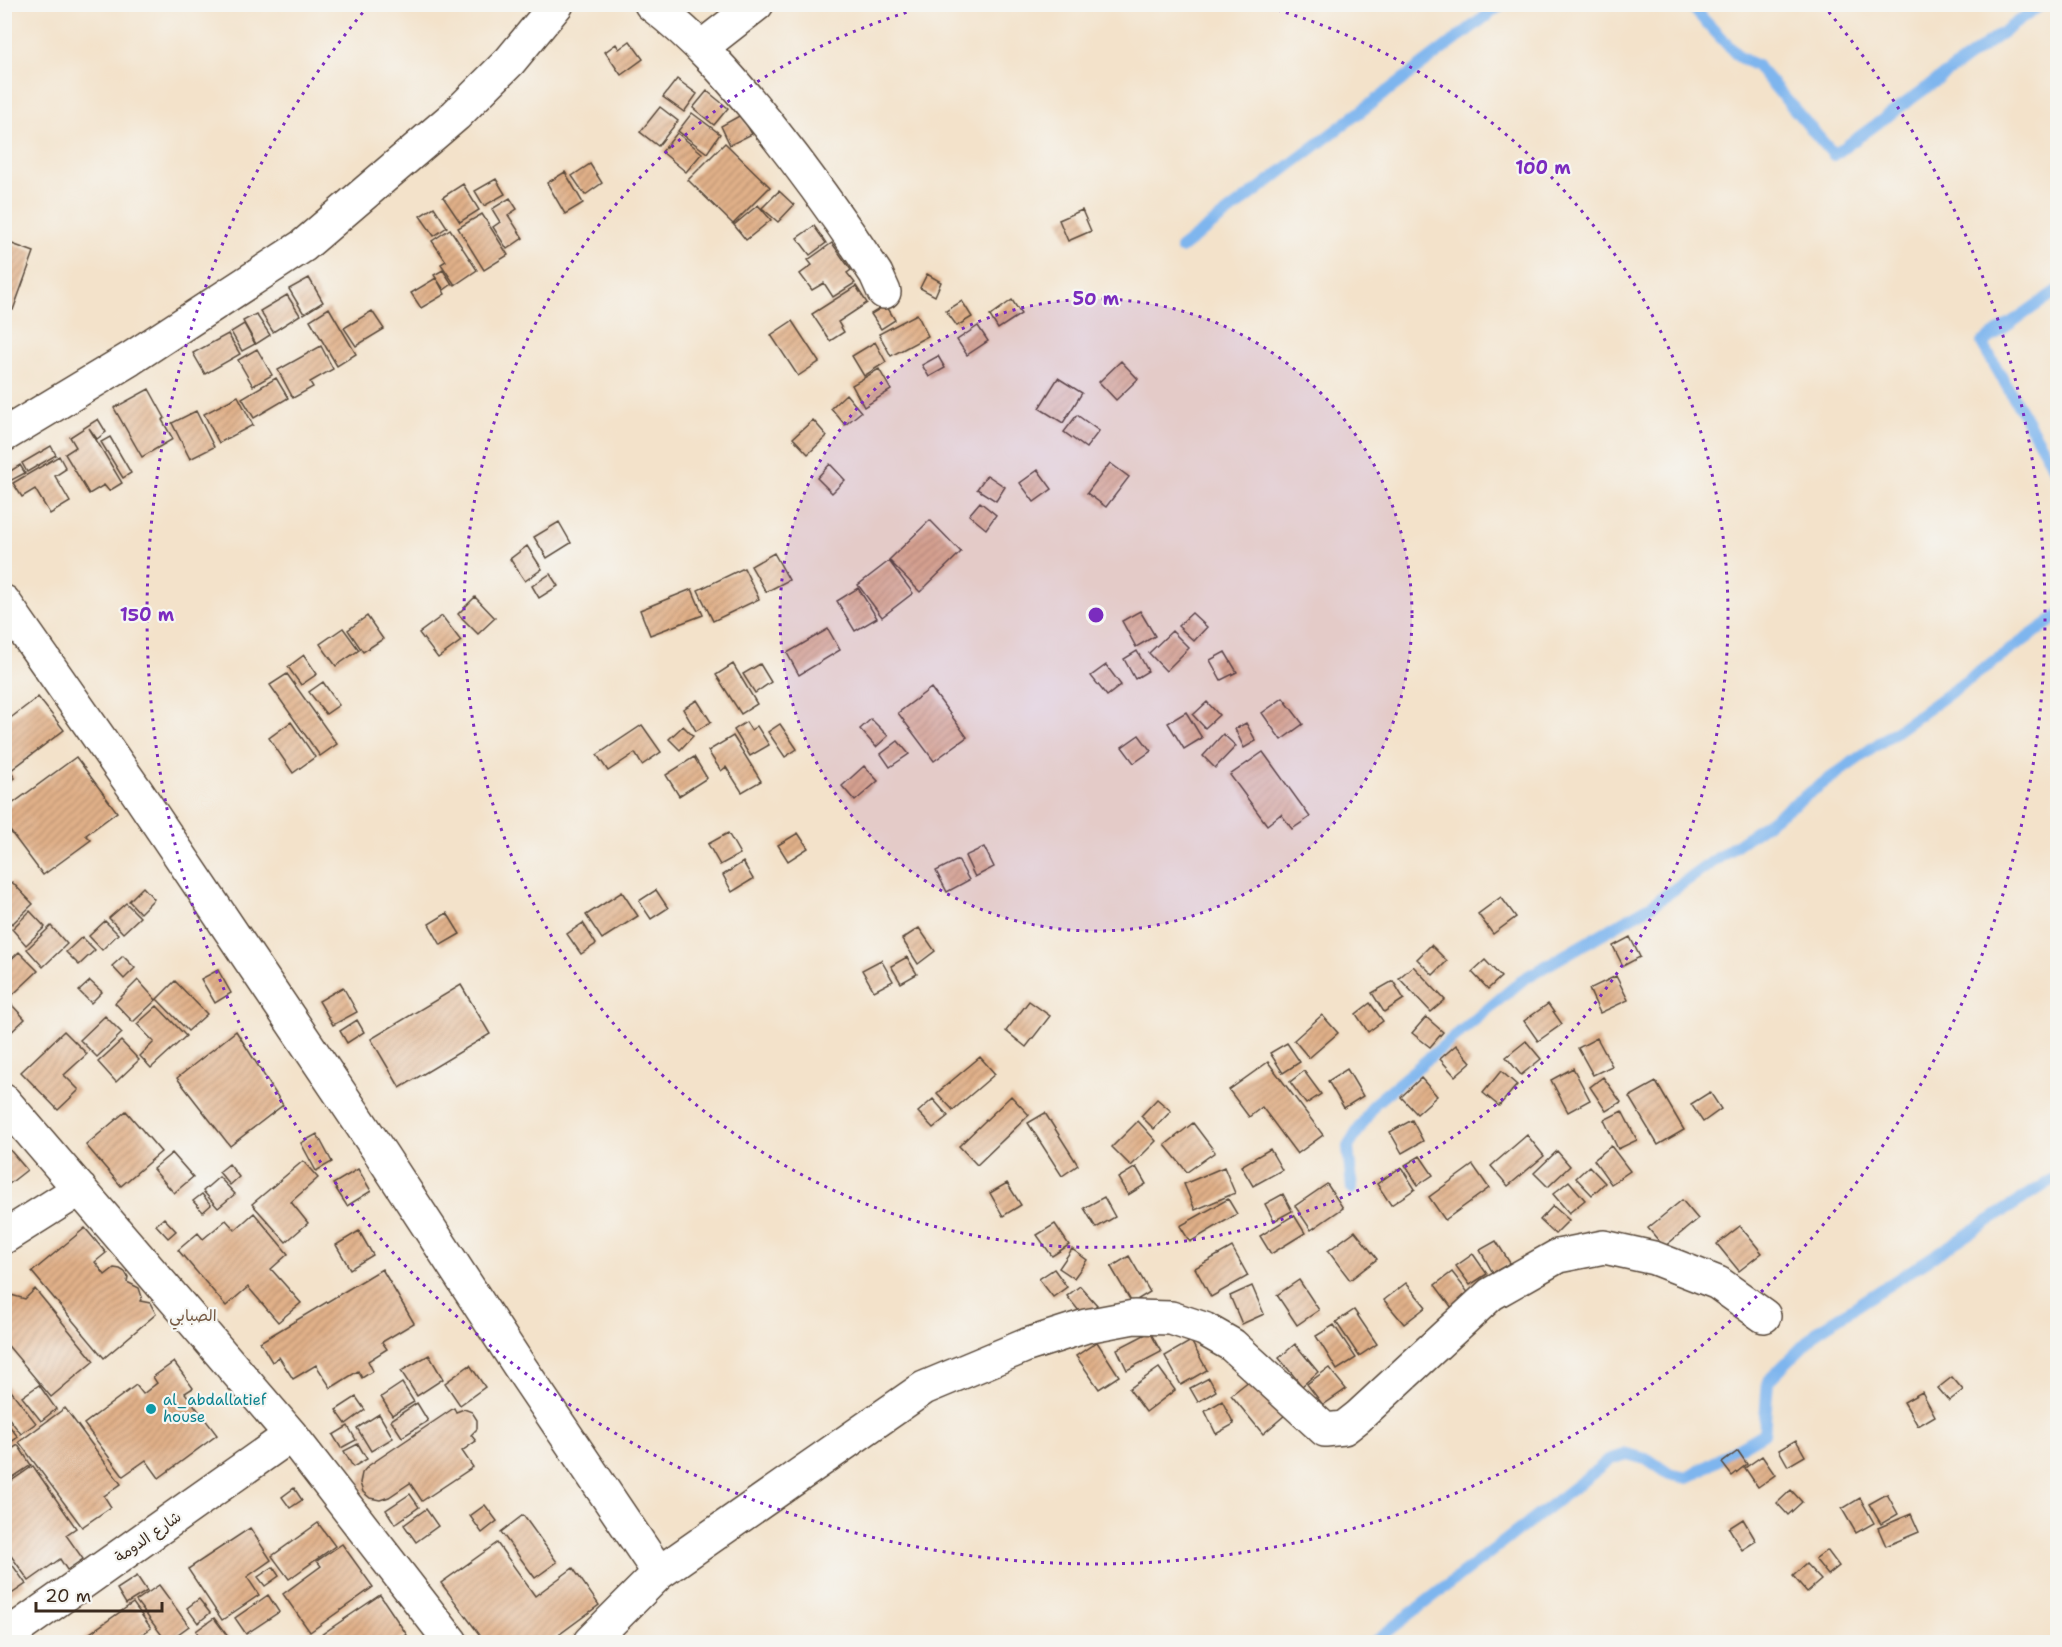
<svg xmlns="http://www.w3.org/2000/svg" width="2062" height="1647" font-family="'Shantell Sans','Playpen Sans Arabic',sans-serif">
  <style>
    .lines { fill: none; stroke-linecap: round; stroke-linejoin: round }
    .stream { stroke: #7eb5ee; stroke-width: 12 }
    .building { fill: url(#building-hatch) }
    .minor-casing { stroke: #574638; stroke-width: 36 }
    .minor { stroke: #fff; stroke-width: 33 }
    .ring { fill: none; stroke: #7b2cbf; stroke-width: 3; stroke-dasharray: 3 6 }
    .culture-dot { fill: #0f9aa8; stroke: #f6f6f2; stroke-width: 2 }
    .labels { text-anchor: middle; stroke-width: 4.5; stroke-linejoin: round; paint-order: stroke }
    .culture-label { font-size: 15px; fill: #0d838f; stroke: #f6f6f2; text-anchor: start }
    .street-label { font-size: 15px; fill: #3b2a1e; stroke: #f6f6f2 }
    .neighbourhood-label { font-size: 16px; fill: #755943; stroke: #f6f6f2 }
    .centre { fill: #7b2cbf; stroke: #f6f6f2; stroke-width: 3 }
    .ring-label { font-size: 18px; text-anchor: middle; font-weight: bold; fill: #7b2cbf; stroke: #f6f6f2; stroke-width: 4.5; stroke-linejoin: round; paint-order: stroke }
  </style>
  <defs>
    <pattern id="building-hatch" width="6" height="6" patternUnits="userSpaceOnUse" patternTransform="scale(1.5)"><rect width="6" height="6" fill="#e1b189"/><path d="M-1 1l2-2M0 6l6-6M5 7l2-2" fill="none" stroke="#b8906f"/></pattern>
  </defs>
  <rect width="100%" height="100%" fill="#f6f6f2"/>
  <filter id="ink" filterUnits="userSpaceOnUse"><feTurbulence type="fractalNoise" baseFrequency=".0167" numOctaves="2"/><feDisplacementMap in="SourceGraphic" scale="12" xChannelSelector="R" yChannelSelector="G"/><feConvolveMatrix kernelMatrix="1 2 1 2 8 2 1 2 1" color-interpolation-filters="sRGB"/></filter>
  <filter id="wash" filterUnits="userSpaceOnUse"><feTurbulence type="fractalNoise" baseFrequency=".008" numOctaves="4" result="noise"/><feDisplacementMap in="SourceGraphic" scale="24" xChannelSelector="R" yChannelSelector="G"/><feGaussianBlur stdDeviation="1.35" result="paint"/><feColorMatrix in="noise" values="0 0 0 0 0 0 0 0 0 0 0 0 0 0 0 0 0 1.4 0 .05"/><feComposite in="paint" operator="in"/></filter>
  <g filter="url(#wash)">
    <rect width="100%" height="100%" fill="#f3e2ca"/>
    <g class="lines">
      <!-- stream -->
      <path class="stream" d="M1689,4L1739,57L1757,66L1834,155L2042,4
        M1181,248L1502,4
        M2058,290L1982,343L2058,474
        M1352,1189L1348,1147L1375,1103L1525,978L1652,905L2058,616
        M1374,1642L1611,1459L1627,1454L1649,1460L1669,1474L1687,1478L1764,1433L1768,1381L1819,1330L2058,1176"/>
    </g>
    <g id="blocks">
      <!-- building -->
      <path class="building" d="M630,41L643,59L621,75L605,52L616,44L619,49Z
        M677,79L697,94L684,112L663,97Z
        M707,91L728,108L714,125L693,108Z
        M660,107L678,121L658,146L640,132Z
        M692,113L720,134L707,153L678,131Z
        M741,115L752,134L730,145L721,126Z
        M677,133L702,153L686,172L662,152Z
        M725,143L770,187L733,224L688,180Z
        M590,164L602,183L585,195L572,176Z
        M565,172L583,203L565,214L547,183Z
        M496,179L505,194L484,206L475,191Z
        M463,184L479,210L460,222L443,197Z
        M779,191L794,205L778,222L762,208Z
        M510,198L517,209L508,215L523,238L507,249L493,227L500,222L492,209Z
        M758,205L771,220L746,240L734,225Z
        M434,207L447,227L434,236L420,216Z
        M1082,210L1091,231L1068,241L1059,220Z
        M482,214L508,255L484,270L458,228Z
        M814,226L826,243L810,255L797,238Z
        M450,229L477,270L455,285L441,264L446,261L432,241Z
        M4,241L34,252L13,310L4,307Z
        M832,243L851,270L847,273L855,283L833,297L824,283L812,290L800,274L812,265L808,260Z
        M443,270L452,284L444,290L434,275Z
        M927,274L941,282L935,296L920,288Z
        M309,278L323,302L304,314L289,289Z
        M436,278L445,294L421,308L411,293Z
        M856,286L867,303L838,322L844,332L830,341L812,314Z
        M287,295L300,315L273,332L260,311Z
        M1012,300L1021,314L998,329L990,316Z
        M962,301L972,317L957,326L946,311Z
        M886,305L895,320L881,329L871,314Z
        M329,308L356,354L337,366L310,320Z
        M372,311L384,329L356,346L344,328Z
        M256,314L270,335L256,344L243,321Z
        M917,314L928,336L891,356L879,334Z
        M792,321L819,362L798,376L771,335Z
        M244,324L255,344L242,351L231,332Z
        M978,326L988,341L967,355L957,340Z
        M228,334L240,354L205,374L193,353Z
        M875,342L886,362L864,376L852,356Z
        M321,346L333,369L310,382L313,387L293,398L278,370Z
        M257,349L272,375L253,386L238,360Z
        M938,356L945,368L929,377L922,365Z
        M1121,361L1138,379L1116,400L1099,382Z
        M879,369L891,390L864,407L852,385Z
        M276,378L288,398L254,418L242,398Z
        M1058,378L1082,393L1063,423L1039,408Z
        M149,389L165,418L162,420L173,439L142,457L114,408Z
        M846,394L861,412L845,425L831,408Z
        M238,396L253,425L219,443L204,414Z
        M196,411L214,447L190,459L172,423Z
        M1077,415L1099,431L1086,448L1064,432Z
        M98,419L106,432L97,439L89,428L122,483L109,491L104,485L89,494L65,454L76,447L70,437Z
        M813,420L827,436L808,454L793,438Z
        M110,437L131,473L123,478L101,442Z
        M51,446L56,455L27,472L22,463Z
        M59,456L66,469L55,476L70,502L50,514L35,489L22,497L13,483Z
        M1110,463L1129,477L1106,507L1087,493Z
        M830,464L845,480L832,493L817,478Z
        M20,465L25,473L6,483L4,475Z
        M1038,470L1052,489L1034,502L1020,483Z
        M987,475L1005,487L996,501L977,489Z
        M980,502L996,515L986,529L969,515Z
        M930,520L961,552L920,592L889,560Z
        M559,522L571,543L547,558L534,537Z
        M527,546L542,569L525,581L510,559Z
        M774,553L789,580L766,592L751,566Z
        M889,561L913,593L882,617L858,585Z
        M744,568L759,599L713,621L698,590Z
        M550,574L558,586L539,598L532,586Z
        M858,588L877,618L855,631L837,601Z
        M692,589L703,615L650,635L640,610Z
        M475,597L495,618L478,634L458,614Z
        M1140,611L1155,636L1136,647L1122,621Z
        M1192,613L1207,627L1194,641L1178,626Z
        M367,616L383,639L363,652L348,630Z
        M442,616L461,641L438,658L419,633Z
        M343,628L359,650L336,666L320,644Z
        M828,629L840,650L799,675L787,653Z
        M1172,631L1189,648L1166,671L1149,653Z
        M1137,651L1148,671L1135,679L1124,659Z
        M1225,652L1237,672L1221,680L1210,660Z
        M304,655L317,674L301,685L288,667Z
        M733,664L757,704L741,714L716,675Z
        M760,664L771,682L755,693L743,674Z
        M1106,665L1121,685L1107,696L1091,676Z
        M287,674L337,744L320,756L270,685Z
        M323,682L339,705L326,714L309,692Z
        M931,688L967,737L934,761L898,713Z
        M38,697L64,730L10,771L15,778L4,786V723Z
        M1283,698L1303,724L1281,740L1262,713Z
        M697,700L711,722L696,731L683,709Z
        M1207,702L1219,715L1205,728L1193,715Z
        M1186,712L1202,738L1184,749L1168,723Z
        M871,719L888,736L876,747L860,729Z
        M291,722L315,757L293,773L269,738Z
        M746,722L751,730L757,726L769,745L750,756L734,730Z
        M1246,723L1256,741L1244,748L1235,729Z
        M780,724L797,749L785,757L768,732Z
        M642,725L661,752L642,765L635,753L608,771L597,755Z
        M683,726L693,736L680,750L669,739Z
        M1223,734L1236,746L1215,768L1203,756Z
        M1139,735L1151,751L1134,763L1122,747Z
        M733,736L761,781L742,792L726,767L721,771L708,751Z
        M898,741L909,754L890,767L881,754Z
        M1263,752L1310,817L1292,829L1281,814L1267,825L1230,775Z
        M76,757L117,812L86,835L91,840L43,875L4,823V810Z
        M694,757L707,778L679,796L666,775Z
        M864,766L878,781L855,801L842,786Z
        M728,833L740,854L720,865L708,844Z
        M798,833L808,848L788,861L778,845Z
        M984,847L994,867L975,877L965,856Z
        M958,860L969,880L947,892L936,871Z
        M743,862L753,879L732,892L723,875Z
        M12,882L33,904L12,924L4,916V889Z
        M143,887L154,899L140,913L129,901Z
        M656,890L668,908L651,919L639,901Z
        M622,892L638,916L602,939L586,915Z
        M1501,897L1516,917L1493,934L1478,914Z
        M126,903L140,917L123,933L109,918Z
        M30,911L45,927L26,945L12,929Z
        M447,913L460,934L441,945L429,924Z
        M105,921L118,934L102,950L89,936Z
        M583,923L596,944L581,954L567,934Z
        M51,926L67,944L43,967L27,949Z
        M919,928L935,951L918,964L902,939Z
        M82,937L95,950L79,965L66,952Z
        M1630,937L1640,957L1623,966L1613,946Z
        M1431,945L1447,961L1433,975L1417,959Z
        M19,952L38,971L4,1003V966Z
        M123,956L135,968L124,979L112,966Z
        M907,957L917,974L901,983L891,966Z
        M881,960L893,981L874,991L862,970Z
        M1485,960L1501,977L1488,989L1472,972Z
        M1413,966L1445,1000L1431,1012L1399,978Z
        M218,970L231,993L215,1003L201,979Z
        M1616,976L1628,1000L1600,1013L1589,989Z
        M138,980L156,1000L133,1022L115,1003Z
        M90,981L102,992L91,1003L79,991Z
        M175,981L207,1014L188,1031L157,999Z
        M1393,981L1404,999L1384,1012L1372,993Z
        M461,985L490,1034L400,1088L371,1039Z
        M343,987L357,1012L333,1025L319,1001Z
        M1029,1001L1050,1016L1026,1047L1006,1031Z
        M1370,1003L1383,1021L1368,1032L1356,1014Z
        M1548,1004L1562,1024L1538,1041L1524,1021Z
        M12,1005L25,1019L4,1039V1012Z
        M157,1006L186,1036L151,1068L140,1056L154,1042L137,1024Z
        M1322,1015L1338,1033L1309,1058L1294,1040Z
        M105,1016L122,1033L97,1057L80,1040Z
        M1426,1017L1443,1032L1430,1047L1412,1033Z
        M357,1020L364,1032L347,1043L340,1031Z
        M64,1031L87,1054L64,1075L79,1090L58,1110L21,1072Z
        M236,1031L283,1105L230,1146L177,1078Z
        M1597,1038L1612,1066L1593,1075L1578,1048Z
        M121,1041L139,1060L116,1082L98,1062Z
        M1526,1041L1541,1059L1521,1075L1506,1057Z
        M1287,1043L1300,1062L1283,1073L1270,1053Z
        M1456,1045L1471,1062L1455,1076L1440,1059Z
        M980,1057L995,1074L953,1110L937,1093Z
        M1268,1062L1323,1135L1297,1154L1262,1107L1249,1117L1229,1090Z
        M1573,1068L1590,1100L1568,1112L1551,1080Z
        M1347,1069L1363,1096L1344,1108L1328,1081Z
        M1304,1071L1321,1094L1306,1104L1290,1082Z
        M1501,1071L1517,1085L1499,1106L1483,1093Z
        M1603,1077L1621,1102L1606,1111L1590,1087Z
        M1421,1078L1437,1096L1417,1114L1401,1097Z
        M1656,1082L1684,1130L1658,1145L1629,1097Z
        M1710,1092L1721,1109L1703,1122L1691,1104Z
        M1011,1096L1029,1115L977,1165L959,1146Z
        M933,1099L948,1116L933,1128L918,1112Z
        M1157,1099L1171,1111L1154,1129L1141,1116Z
        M126,1111L161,1152L121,1186L86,1145Z
        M1622,1111L1637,1140L1618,1149L1604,1120Z
        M1045,1113L1078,1165L1062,1176L1028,1123Z
        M1412,1120L1423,1141L1402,1153L1390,1132Z
        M1138,1121L1156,1141L1131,1166L1112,1147Z
        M1193,1123L1215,1152L1187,1172L1165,1145Z
        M317,1134L332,1162L316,1171L301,1143Z
        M1527,1135L1544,1156L1508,1186L1491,1166Z
        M4,1143L27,1170L4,1188Z
        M1611,1146L1630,1171L1611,1184L1594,1160Z
        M1270,1149L1282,1170L1253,1186L1241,1166Z
        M1557,1151L1570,1166L1548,1187L1534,1173Z
        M172,1153L193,1177L174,1193L153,1169Z
        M1420,1156L1433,1175L1418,1185L1405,1165Z
        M303,1161L318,1178L291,1202L308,1223L286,1242L252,1204Z
        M229,1164L239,1177L230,1185L219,1172Z
        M1473,1165L1489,1188L1445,1220L1429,1197Z
        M1589,1166L1605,1183L1592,1195L1576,1178Z
        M1136,1167L1146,1184L1128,1195L1118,1178Z
        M1224,1167L1235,1193L1195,1210L1184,1184Z
        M1401,1167L1415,1189L1391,1205L1377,1184Z
        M358,1169L371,1191L347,1206L333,1184Z
        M219,1177L235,1194L218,1208L203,1191Z
        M1569,1181L1585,1200L1569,1213L1553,1194Z
        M1007,1183L1021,1205L1003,1216L990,1193Z
        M1327,1184L1343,1208L1311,1230L1295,1206Z
        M202,1194L211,1205L203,1212L193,1201Z
        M1283,1194L1292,1211L1274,1221L1265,1204Z
        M1104,1197L1115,1217L1096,1228L1084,1208Z
        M1228,1199L1237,1214L1190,1242L1180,1226Z
        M1682,1200L1698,1219L1664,1247L1648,1228Z
        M1553,1206L1569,1220L1555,1234L1540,1220Z
        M254,1213L288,1254L271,1269L301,1303L278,1322L248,1287L226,1306L178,1250L198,1233L203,1239L226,1220L235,1230Z
        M1294,1215L1305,1233L1271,1254L1260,1236Z
        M164,1218L176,1231L168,1238L156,1225Z
        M1055,1224L1069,1245L1052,1256L1037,1235Z
        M1740,1226L1762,1253L1739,1271L1717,1244Z
        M85,1228L106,1253L95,1262L105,1275L114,1268L120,1269L125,1272L128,1277L127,1282L139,1288L142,1297L140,1301L150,1303L156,1314L104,1358L32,1272Z
        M359,1231L373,1255L350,1269L336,1245Z
        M1355,1231L1377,1259L1350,1280L1328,1251Z
        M1496,1241L1510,1263L1493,1273L1480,1250Z
        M1232,1247L1248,1276L1211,1297L1195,1268Z
        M1072,1249L1087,1260L1074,1278L1059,1268Z
        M1473,1254L1487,1274L1470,1285L1456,1266Z
        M1129,1256L1150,1292L1132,1303L1111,1267Z
        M382,1269L414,1323L382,1342L387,1349L368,1361L373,1371L362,1378L358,1371L331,1388L316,1365L293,1379L279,1357L272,1362L260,1342Z
        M1054,1269L1067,1287L1053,1297L1039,1279Z
        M1452,1272L1470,1295L1452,1308L1435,1285Z
        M1299,1280L1319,1310L1297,1325L1277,1295Z
        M1406,1283L1426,1307L1404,1324L1384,1300Z
        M1080,1286L1097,1305L1083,1316L1067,1296Z
        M1252,1286L1264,1314L1242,1324L1230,1296Z
        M35,1289L94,1361L51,1397L4,1341V1293L25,1299Z
        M1354,1310L1377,1344L1359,1356L1336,1322Z
        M1334,1325L1356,1358L1337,1370L1316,1336Z
        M1150,1332L1161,1352L1127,1370L1117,1349Z
        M1191,1341L1207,1370L1181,1385L1165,1356Z
        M1097,1342L1119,1376L1099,1389L1076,1356Z
        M1295,1344L1318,1372L1302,1386L1279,1358Z
        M429,1355L443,1379L417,1396L401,1371Z
        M174,1362L193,1388L185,1393L217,1435L159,1478L146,1460L123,1476L84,1424L136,1385L143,1394L157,1383L153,1377Z
        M470,1365L485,1387L460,1405L445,1383Z
        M1159,1368L1175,1390L1146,1412L1129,1389Z
        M1329,1368L1346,1389L1323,1405L1307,1384Z
        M1254,1377L1285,1415L1263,1434L1231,1395Z
        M1952,1377L1963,1390L1949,1401L1938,1388Z
        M1209,1378L1216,1391L1198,1402L1190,1388Z
        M4,1382L36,1423L21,1434L4,1412Z
        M402,1383L414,1402L392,1415L381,1397Z
        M39,1385L56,1409L41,1421L22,1397Z
        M1922,1392L1935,1416L1918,1426L1904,1402Z
        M356,1397L365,1410L346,1424L336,1410Z
        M1222,1401L1234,1424L1216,1434L1205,1411Z
        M417,1403L428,1421L402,1437L391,1420Z
        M65,1408L121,1484L104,1496L111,1507L82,1527L19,1442Z
        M454,1408L456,1412L464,1409L472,1412L477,1420V1429L471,1435L476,1441L462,1451L473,1467L422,1501L410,1483L389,1497L380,1500L370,1498L363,1492L360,1483L362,1473L368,1466Z
        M379,1414L393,1438L371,1451L357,1428Z
        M4,1419L18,1437L4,1447Z
        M348,1426L356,1440L341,1448L333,1435Z
        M1796,1440L1805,1456L1788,1466L1779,1450Z
        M358,1444L367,1459L353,1467L344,1451Z
        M18,1445L31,1465L4,1483V1454Z
        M1738,1451L1747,1464L1732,1476L1722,1463Z
        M1762,1456L1775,1475L1758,1487L1745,1468Z
        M33,1466L76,1528L66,1535L83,1559L67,1570L60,1559L29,1581L4,1546V1486Z
        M294,1488L302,1500L290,1508L282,1497Z
        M1791,1490L1802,1502L1788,1515L1777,1503Z
        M410,1494L419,1507L395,1524L386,1510Z
        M1887,1494L1898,1514L1881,1524L1869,1504Z
        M1860,1498L1874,1523L1856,1533L1842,1509Z
        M485,1505L497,1521L482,1533L470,1516Z
        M426,1509L438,1526L416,1542L404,1525Z
        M1911,1514L1919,1532L1886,1546L1878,1528Z
        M523,1515L557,1562L535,1578L501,1532Z
        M1743,1519L1756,1541L1742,1550L1729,1528Z
        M318,1523L335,1546L289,1579L272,1556Z
        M250,1528L271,1560L247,1577L259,1595L222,1620L188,1569Z
        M497,1543L535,1596L573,1568L599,1605L549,1642H485L441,1583Z
        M342,1544L373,1587L310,1632L283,1594L321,1566L317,1561Z
        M1827,1550L1839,1566L1828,1575L1815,1559Z
        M4,1553L26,1584L4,1599Z
        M1806,1564L1821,1580L1807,1592L1793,1576Z
        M273,1567L279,1576L265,1586L258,1577Z
        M137,1576L147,1591L126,1604L117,1589Z
        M159,1585L189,1626L167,1642L136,1601Z
        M268,1595L279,1612L246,1634L235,1618Z
        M380,1595L407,1635L396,1642H322L318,1637Z
        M199,1599L210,1613L198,1623L187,1608Z
        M133,1603L151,1628L131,1642H86L83,1638Z
        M214,1618L229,1638L223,1642H204L196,1631Z"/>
    </g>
  </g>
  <g filter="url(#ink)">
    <use href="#blocks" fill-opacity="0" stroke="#574638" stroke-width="1.5"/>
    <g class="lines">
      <defs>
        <path id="minor" d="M651,4C696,38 731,78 766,122C805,171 841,221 876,274L884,292
          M702,47L757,4
          M4,435L130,359L303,246L456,115L510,61L557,4
          M4,602L137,792L381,1154L518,1364L659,1573
          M4,1101L291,1435L451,1642
          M4,1237L80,1189
          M4,1638L291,1435
          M590,1642L659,1573L924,1388L1027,1345L1086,1326L1134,1317L1171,1318L1204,1329L1232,1345L1325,1430L1344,1428L1358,1417L1491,1294L1558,1256L1604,1247L1654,1258L1718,1283L1764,1316"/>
      </defs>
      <!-- minor casing -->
      <use href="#minor" class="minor-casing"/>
      <!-- minor -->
      <use href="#minor" class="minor"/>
    </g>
  </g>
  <!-- distance rings -->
  <circle cx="1096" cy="615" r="316" fill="#7b2cbf" fill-opacity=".12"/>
  <g class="ring">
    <circle cx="1096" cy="615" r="316"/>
    <path d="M1260 5A632 632 0 1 1 932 5"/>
    <path d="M1823 5A949 949 0 1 1 369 5"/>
  </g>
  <!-- markers -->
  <circle class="culture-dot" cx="151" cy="1409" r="6"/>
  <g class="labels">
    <!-- culture labels -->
    <g class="culture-label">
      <text x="163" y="1405">al_abdallatief<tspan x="163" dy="17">house</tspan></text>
    </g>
    <!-- street labels -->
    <g class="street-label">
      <text transform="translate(148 1537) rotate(-35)" y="5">شارع الدومة</text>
    </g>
    <!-- neighbourhood labels -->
    <g class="neighbourhood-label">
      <text x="193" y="1321">الصبابي</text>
    </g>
  </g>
  <circle cx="1096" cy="615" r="9" class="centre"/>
  <g class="ring-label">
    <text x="1543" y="174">100 m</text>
    <text x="1096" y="305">50 m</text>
    <text x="147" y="621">150 m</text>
  </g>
  <!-- margin -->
  <rect width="2062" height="1647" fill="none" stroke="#f6f6f2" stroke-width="24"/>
  <!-- scale -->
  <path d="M36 1602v9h126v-9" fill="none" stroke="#3b2a1e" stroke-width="3"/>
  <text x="45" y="1602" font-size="18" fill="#3b2a1e" stroke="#f6f6f2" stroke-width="4.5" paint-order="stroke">20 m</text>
</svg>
